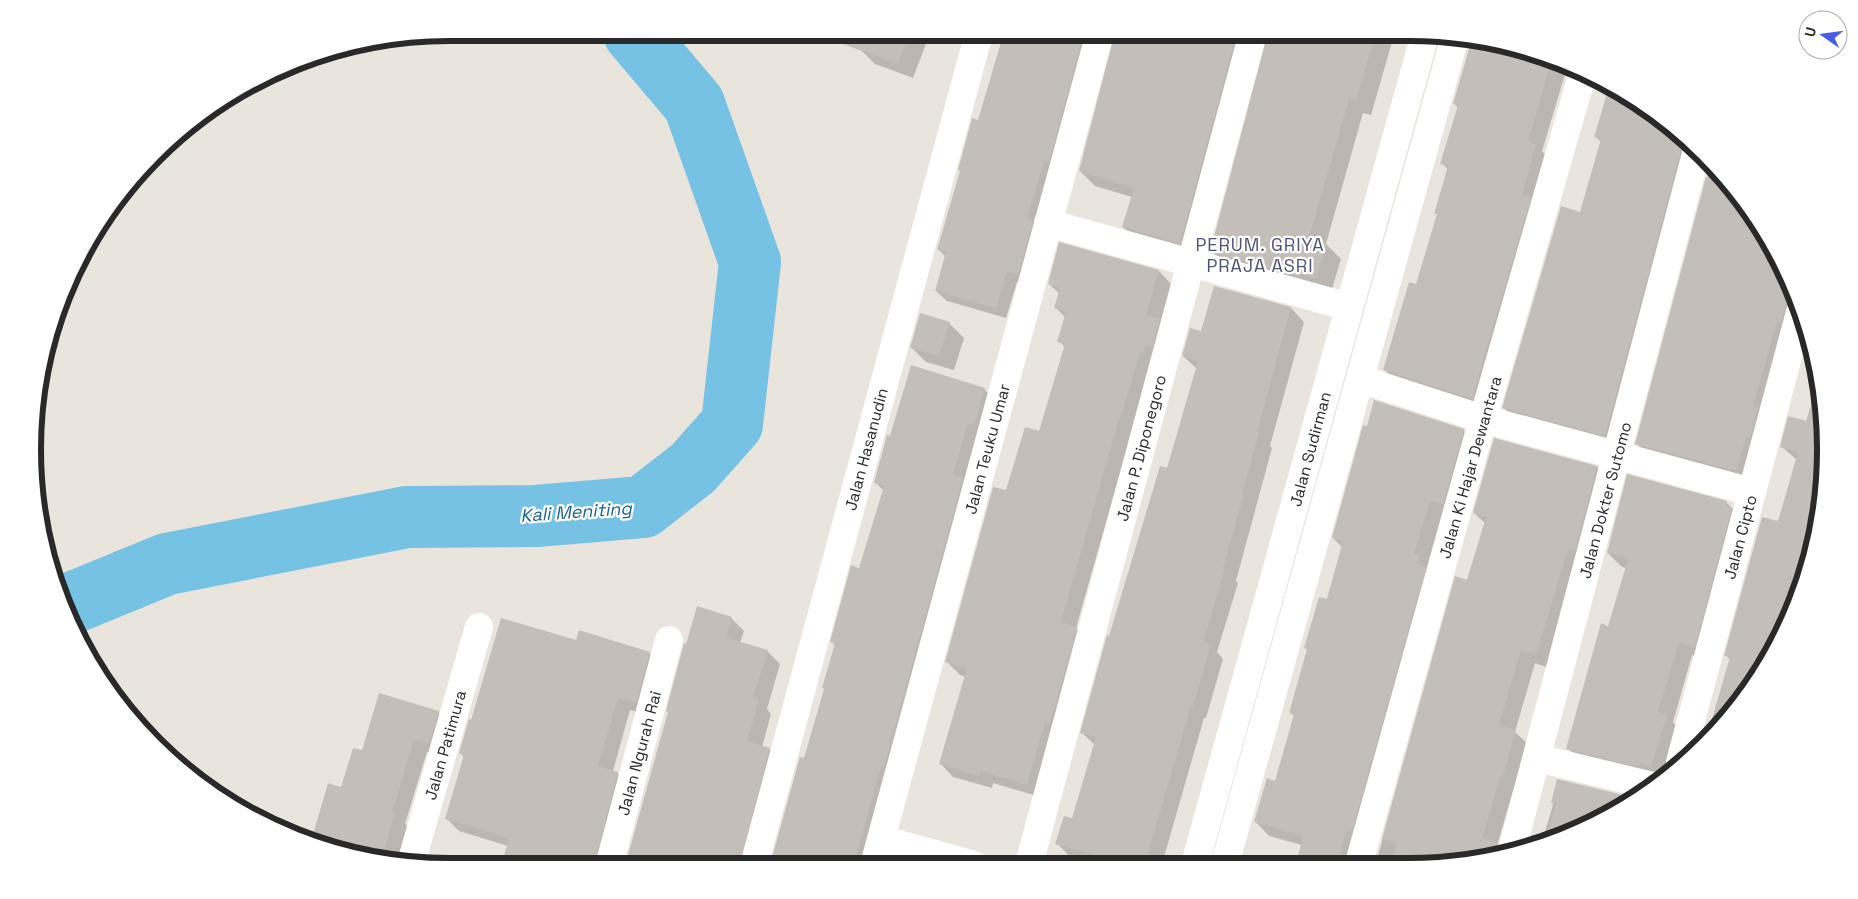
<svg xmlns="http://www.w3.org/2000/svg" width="1858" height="899" font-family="'Space Grotesk',sans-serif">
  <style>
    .shadow { fill: #0003 }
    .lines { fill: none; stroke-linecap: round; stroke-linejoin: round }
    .river { stroke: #76c2e5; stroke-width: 62 }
    .building { fill: #c3beb8 }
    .minor { stroke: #fff; stroke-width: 28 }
    .labels { text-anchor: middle; stroke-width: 4.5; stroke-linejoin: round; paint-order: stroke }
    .street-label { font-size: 16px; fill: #292929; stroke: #fff }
    .neighbourhood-label { font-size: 18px; letter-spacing: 1px; fill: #4d5276; stroke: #fff }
    .water-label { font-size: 18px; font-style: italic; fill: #18608e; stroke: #fff }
    .rim { fill: none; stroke: #292929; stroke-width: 6 }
  </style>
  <rect width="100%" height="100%" fill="#eae5dc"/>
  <!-- shadow -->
  <path class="shadow" d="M867,33H930L913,78L875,64L860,49Z
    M1141,33H1263L1195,257L1138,242L1123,227L1132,197L1095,186L1080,171Z
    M1269,33H1383L1392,42L1371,115L1363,113L1326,244L1341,259L1331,292L1226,266L1212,252Z
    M1472,39L1490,41L1568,64L1587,74L1584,76L1566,71L1542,151L1549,158L1486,412L1398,383L1385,370L1417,286L1438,215L1436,213L1448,170L1442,163L1458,108L1454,103Z
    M1081,42L1092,52L1028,285L1017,282L1006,318L947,301L936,291L946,257L938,249L979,121Z
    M1610,87L1640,103L1700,152L1618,448L1517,421L1504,408L1581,214L1602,143L1596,137Z
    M1711,164L1755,218L1794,290L1801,315L1749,484L1650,457L1637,444Z
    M1060,244L1159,271L1172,285L1161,322L1172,333L1132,431L1076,628L1089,641L1040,797L993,783L992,788L953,777L940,763L966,677L960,675L947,662L1007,492L1039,433L1065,347L1059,341L1066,318L1056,308L1060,294L1049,284Z
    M1215,287L1291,308L1304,322L1270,446L1272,448L1236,581L1238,583L1217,652L1223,659L1206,718H1204L1162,864H1097L1070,857L1057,843L1073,820L1095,745L1082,733L1110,638L1168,469L1197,369L1183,356L1202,333Z
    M949,323L964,338L954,370L926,362L911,347Z
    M1819,378L1825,450L1817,531L1794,609L1730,660L1726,655L1779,523L1797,460L1782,447L1806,422Z
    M984,389L997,402L870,865H771L800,758L805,759L825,690L835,645L832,642L860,569L884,491L875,482L891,437Z
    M1463,430L1477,445L1361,863H1307L1299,855L1302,845L1269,836L1255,821L1276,782L1295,717L1290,712L1308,651L1305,648L1327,600L1342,547L1333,538Z
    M1597,467L1610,481L1549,668L1535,663L1515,732L1529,745L1516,792L1513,791L1496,849L1500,853L1463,863H1376L1456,577L1468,581L1485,523L1474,513Z
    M1727,503L1741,517L1708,660L1692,655L1673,722L1680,730L1666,776L1663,779L1583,763L1569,749L1627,568L1622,567L1608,553Z
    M731,618L744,631L740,643L767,651L780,664L767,709L771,714L762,747L769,749L782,762L754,865L627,866Z
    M577,641L649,653L662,666L649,715L630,710L613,771L617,773L630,786L609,866H502L508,846L459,831L446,818L464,757L460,753L472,722Z
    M438,712L451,725L442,757L427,752L405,824L408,827L398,861L368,858L305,839L307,834L314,836L363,752Z
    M1560,781L1630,798L1631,799L1568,835L1542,842Z"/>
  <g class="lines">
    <!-- river -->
    <path class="river" d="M67,605L167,564L407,517L536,516L643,507L693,468L732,424L750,262L694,104L634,33"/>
  </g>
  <!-- building -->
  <path class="building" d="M822,32H910L898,64L821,36Z
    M1004,32H1084L1049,162L1044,161L1027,218L1033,221L1018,275L1007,272L996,308L935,291L946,252L937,250L960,171L958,170L972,118L978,120Z
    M1115,32H1237L1180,244L1122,227L1134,188L1079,171Z
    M1268,32H1376L1356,101L1349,99L1309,238L1327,243L1316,279L1301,274L1300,277L1210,252Z
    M1472,39L1490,41L1552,59L1528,141L1536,144L1522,195L1531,197L1472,399L1383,370L1409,282L1416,284L1437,214H1434L1448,166L1440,164L1458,105L1453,104Z
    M1608,90L1626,95L1640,103L1684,139L1605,436L1502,408L1561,206L1580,212L1601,139L1594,137Z
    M1706,177L1727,184L1755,218L1796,297L1789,301L1785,308L1781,322L1777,321L1753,406L1758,407L1750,438L1746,437L1736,471L1635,444Z
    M1059,242L1159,270L1146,315L1160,319L1152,347L1145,345L1143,354L1140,353L1120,419H1119L1061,622L1077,627L1050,724L1045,723L1027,785L980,771L979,776L939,764L967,668L945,662L993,487L1006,490L1025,427L1039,431L1065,344L1057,342L1066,312L1054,308L1060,288L1048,284Z
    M1214,286L1291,307L1257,432L1259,433L1242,494H1244L1223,568L1225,569L1203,642L1211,644L1193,706L1191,705L1145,864H1128L1055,844L1064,816L1072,818L1096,737L1080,733L1107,635L1109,636L1160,466L1167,468L1198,361L1182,356L1190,328L1201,331Z
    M920,313L950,322L939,356L910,348Z
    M911,365L985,388L974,425L968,423L953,475L963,478L884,767L881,766L854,865H770L800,757L804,758L824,689L822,688L835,643L830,642L851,565L859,568L884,486L874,483L887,435L890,436Z
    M1818,382L1826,450L1817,531L1794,609L1739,704L1707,736L1730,657L1724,656L1762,517L1778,521L1798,452L1780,447L1788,416L1807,421Z
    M1374,400L1464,429L1443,504L1430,501L1414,554L1420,555L1417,564L1426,567L1352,831L1347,830L1337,863H1324L1298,856L1303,836L1254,822L1267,778L1275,781L1294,714L1289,713L1307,649L1304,648L1319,597L1327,599L1343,541L1332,538L1363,425L1367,426Z
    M1494,438L1597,466L1575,551L1568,549L1536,655L1521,650L1499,725L1516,730L1502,779L1500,778L1482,838L1498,842L1497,854L1463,863H1391L1397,844L1382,839L1455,576L1467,580L1486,517L1473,513Z
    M1627,474L1727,501L1726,506L1732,508L1695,647L1679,642L1658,712L1667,715L1651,767L1640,764L1639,767L1566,749L1601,623L1608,626L1628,559L1607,553Z
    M697,606L732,617L726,638L768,650L753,698L759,700L747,741L770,748L739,865L625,866L668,712L666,711L684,643L686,644Z
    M501,618L576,640L579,630L650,652L636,703L618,698L598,766L618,772L594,866H501L509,838L445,819L464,755L459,753L469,719L471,720Z
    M379,693L439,711L429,744L414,740L392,812L395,813L384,851L380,850L378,859L368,858L311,841L328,783L341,787L353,748L362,750Z
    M1557,779L1631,797L1630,799L1568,835L1545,841L1556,804L1551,803Z"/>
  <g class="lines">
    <!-- minor -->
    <path class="minor" d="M1048,223L1349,307
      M1360,379L1483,419L1752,492
      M1537,758L1653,786
      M1680,762L1800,312
      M881,839L974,865
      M1512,850L1697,150
      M411,863L479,627
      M1359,863L1483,419L1583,72
      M1029,864L1253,33
      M1195,864L1425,34
      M1225,864L1455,37
      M754,865L979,33
      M874,865L1100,33
      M609,866L669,640"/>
  </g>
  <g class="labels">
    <!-- street labels -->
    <g class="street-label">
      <text transform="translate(1141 448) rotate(-75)" y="6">Jalan P. Diponegoro</text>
      <text transform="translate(866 449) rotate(-75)" y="6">Jalan Hasanudin</text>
      <text transform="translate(987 449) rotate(-75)" y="6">Jalan Teuku Umar</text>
      <text transform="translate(1310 449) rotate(-75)" y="6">Jalan Sudirman</text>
      <text transform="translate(1470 467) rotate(-74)" y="6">Jalan Ki Hajar Dewantara</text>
      <text transform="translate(1605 500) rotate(-75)" y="6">Jalan Dokter Sutomo</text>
      <text transform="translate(1740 537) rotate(-75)" y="6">Jalan Cipto</text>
      <text transform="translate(445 745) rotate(-74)" y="6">Jalan Patimura</text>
      <text transform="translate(639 753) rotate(-75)" y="6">Jalan Ngurah Rai</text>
    </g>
    <!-- neighbourhood labels -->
    <g class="neighbourhood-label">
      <text x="1260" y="251">PERUM. GRIYA<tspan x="1260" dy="21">PRAJA ASRI</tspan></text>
    </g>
    <!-- water labels -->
    <g class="water-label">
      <text transform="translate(576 512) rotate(-4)" y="6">Kali Meniting</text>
    </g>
  </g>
  <!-- crop -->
  <path d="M0 0H1858V899H0ZM449 41H1409A408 408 0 0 1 1817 449V450A408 408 0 0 1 1409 858H449A408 408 0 0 1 41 450V449A408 408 0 0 1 449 41Z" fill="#fff" fill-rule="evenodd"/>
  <path class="rim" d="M449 41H1409A408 408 0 0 1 1817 449V450A408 408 0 0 1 1409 858H449A408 408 0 0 1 41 450V449A408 408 0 0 1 449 41Z"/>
  <!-- north arrow -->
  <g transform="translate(1823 35) rotate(284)"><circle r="24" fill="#ffffff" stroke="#a9a9a9"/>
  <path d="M0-4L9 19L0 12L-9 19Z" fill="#485eeb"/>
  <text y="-8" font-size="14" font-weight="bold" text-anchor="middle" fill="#292929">U</text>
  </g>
</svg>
